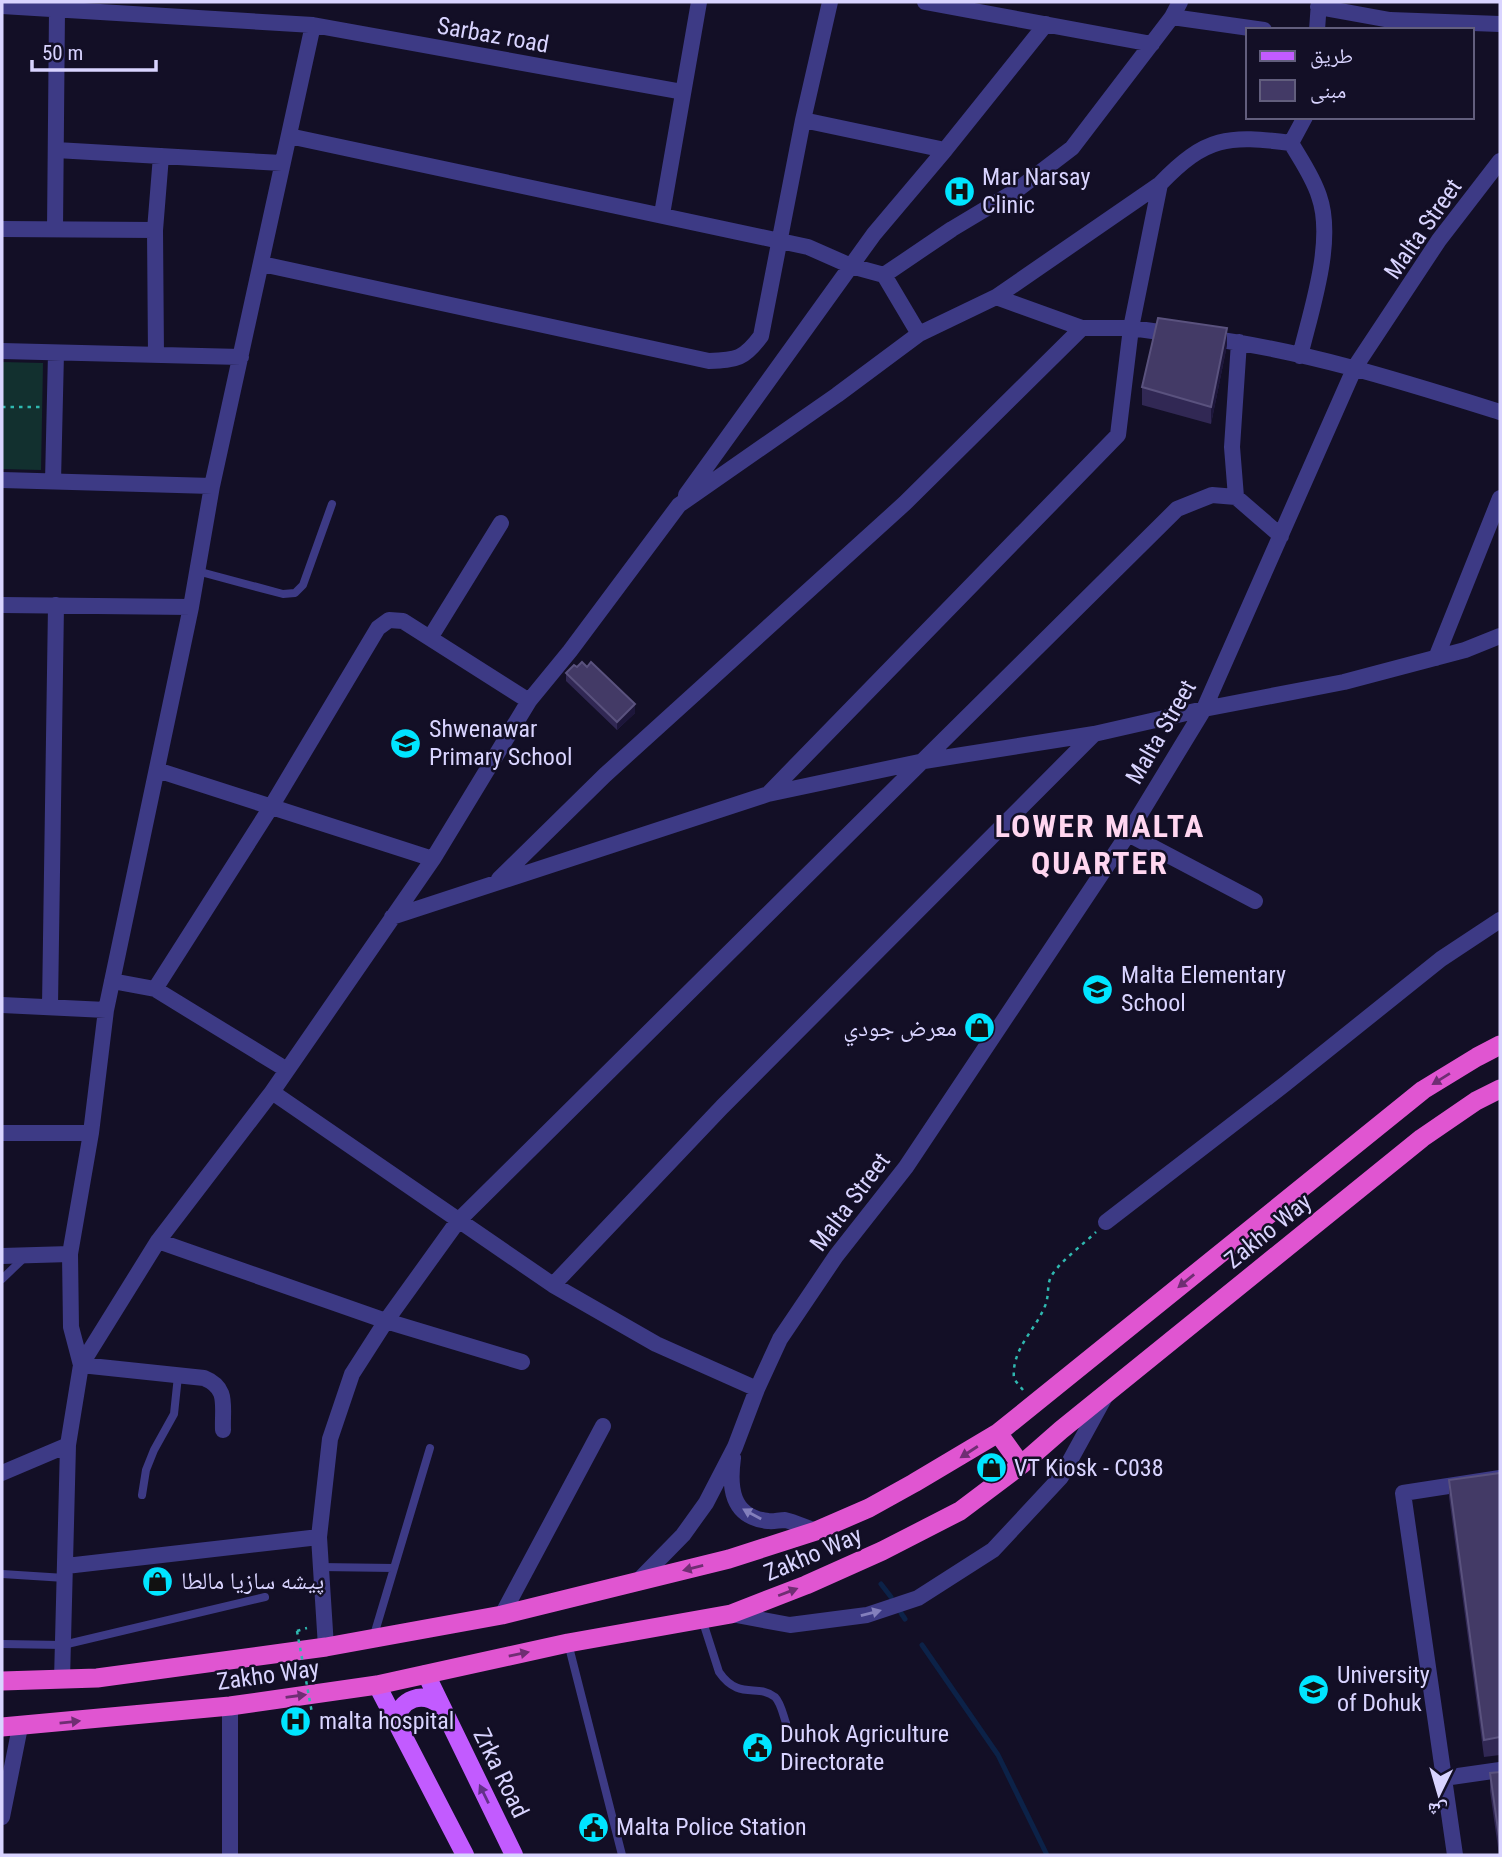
<svg xmlns="http://www.w3.org/2000/svg" width="1502" height="1857" font-family="'Roboto Condensed','Noto Naskh Arabic',sans-serif">
  <style>
    .green { fill: #12302f }
    .lines { fill: none; stroke-linecap: round; stroke-linejoin: round }
    .stream { stroke: #0c2248; stroke-width: 5 }
    .path { stroke: #2fb8b0; stroke-width: 2.5; stroke-dasharray: 3.5 5; stroke-linecap: butt }
    .service { stroke: #3d3a85; stroke-width: 8 }
    .minor { stroke: #3d3a85; stroke-width: 16 }
    .primary { stroke: #c25bff; stroke-width: 18 }
    .trunk { stroke: #e055d1; stroke-width: 19 }
    .path-bridge { stroke: #2fb8b0; stroke-width: 2.5; stroke-dasharray: 3.5 5; stroke-linecap: butt }
    .wall { fill: #312854 }
    .shaded-wall { fill: #1d163a }
    .building { fill: #433a66; stroke: #5a527e; stroke-width: 2 }
    .oneway { fill: #6f2e73 }
    .oneway2 { fill: #837fbc }
    .oneway3 { fill: #623188 }
    .labels { text-anchor: middle; stroke-width: 5; stroke-linejoin: round; paint-order: stroke }
    .street-label { font-size: 24px; fill: #d9d4ff; stroke: #130f26 }
    .poi-label { font-size: 24px; fill: #d9d4ff; stroke: #130f26; text-anchor: start }
    .district-label { font-size: 32px; font-weight: bold; letter-spacing: 2px; fill: #ffd6f0; stroke: #130f26 }
  </style>
  <rect width="100%" height="100%" fill="#130f26"/>
  <!-- green -->
  <path class="green" d="M2,362L43,363L41,470L2,469Z"/>
  <g class="lines">
    <!-- stream -->
    <path class="stream" d="M881,1584L891,1597
      M901,1613L905,1619
      M922,1645L998,1755L1047,1855"/>
    <!-- path -->
    <path class="path" d="M2,407H40
      M1023,1390L1014,1379C1011,1349 1035,1331 1045,1306C1049,1297 1047,1287 1050,1279C1056,1264 1084,1244 1096,1232
      M297,1631L307,1628"/>
    <!-- service -->
    <path class="service" d="M197,571L283,594L295,593L303,585L332,504
      M2,1279L25,1257
      M142,1495L146,1470L154,1450L174,1414L178,1376
      M320,1567L394,1568
      M2,1574L65,1578
      M702,1619L719,1672C739,1701 758,1683 775,1697C781,1703 783,1715 786,1723
      M374,1635L430,1448
      M568,1643L622,1855
      M2,1644L63,1645L265,1597"/>
    <!-- minor -->
    <path class="minor" d="M925,2L1152,44
      M2,6L313,25L683,92
      M1318,7L1390,20L1500,24
      M1172,17L1264,30
      M1317,30L1319,2
      M803,120L945,150
      M289,136L808,247L851,266L884,275L919,334
      M1291,143L1305,117
      M56,150L282,163
      M662,214L699,2
      M2,229L155,230
      M55,229L57,10
      M262,264L709,361C737,360 744,359 761,336L803,120L830,2
      M884,275L952,229L1017,190L1072,148L1172,17L1180,2
      M996,297L1160,184C1206,136 1228,135 1291,143C1301,160 1313,177 1319,196C1335,241 1311,310 1300,356
      M1207,338C1307,351 1404,382 1500,412
      M1239,342L1232,447L1236,497L1281,536
      M2,351L241,357
      M156,355L155,230L161,156
      M2,480L212,486
      M53,481L56,353
      M686,495L874,234L945,150L1046,24
      M2,605L191,607
      M430,638L501,523
      M1436,658L1500,498
      M157,770L433,859
      M768,794L1118,435L1131,328L1160,184
      M1128,834L1255,901
      M499,879L605,775L905,503L1082,328
      M392,917L768,794L924,761L1094,734L1204,709L1344,682L1465,650L1500,636
      M112,981L155,989L287,1070
      M155,989L271,807L378,628L389,620L403,621L529,701
      M2,1005L106,1010
      M50,1006L56,605
      M272,1092L553,1285L656,1344L757,1389
      M2,1133H91
      M1106,1222L1285,1084L1441,959L1500,920
      M158,1241L386,1321L522,1362
      M2,1256L70,1254
      M553,1285L722,1107L1094,734
      M223,1430C222,1406 229,1388 204,1378L81,1365L71,1327L70,1254L91,1133L106,1010L191,607L212,486L313,25
      M733,1458C729,1487 731,1517 768,1521C773,1522 779,1520 785,1520C795,1522 806,1528 816,1531
      M2,1473L68,1445
      M66,1566L319,1537
      M636,1583L683,1535L706,1503L735,1447L757,1389L780,1339L836,1256L906,1167L1128,834L1204,709L1355,367L1439,240L1500,161
      M731,1614L790,1625L867,1615L918,1598L993,1550L1061,1477L1106,1395
      M502,1615L603,1426
      M326,1647L319,1537L330,1439L352,1374L386,1321L458,1221L1177,509L1212,495L1236,497
      M62,1680L68,1445L81,1365L158,1241L272,1092L433,859L529,701L570,651L679,505L837,395L919,334L996,297L1082,328H1131L1174,334
      M230,1706V1855
      M1444,1778L1500,1770
      M2,1817L20,1727
      M1455,1855L1403,1493L1500,1478"/>
    <!-- primary -->
    <path class="primary" d="M426,1674L514,1855
      M377,1685L465,1855
      M396,1721C401,1698 422,1691 440,1705"/>
    <!-- trunk -->
    <path class="trunk" d="M998,1433L1021,1465
      M2,1681L97,1678L326,1647L502,1615L729,1559L816,1531L869,1508L914,1483L998,1433L1423,1090L1477,1057L1500,1045
      M2,1727L230,1706L377,1685L568,1643L731,1614L806,1585L882,1551L960,1511L1021,1465L1061,1430L1422,1138L1476,1101L1500,1089"/>
    <!-- path-bridge -->
    <path class="path-bridge" d="M297,1631L312,1713"/>
  </g>
  <!-- wall -->
  <path class="wall" d="M1227,345L1211,424L1142,405V387Z
    M566,673L635,713L617,730L566,681Z
    M1500,1473V1755L1484,1757L1449,1497V1480Z
    M1500,1772V1855H1499L1490,1791V1773Z"/>
  <!-- shaded-wall -->
  <path class="shaded-wall" d="M1227,328V345L1211,424V407Z
    M635,704V713L617,730V722Z"/>
  <!-- building -->
  <path class="building" d="M1158,318L1227,328L1211,407L1142,387Z
    M582,662L587,667L591,662L635,704L617,722L566,673L574,665L577,667Z
    M1500,1473V1737L1484,1740L1449,1480Z
    M1500,1772V1844L1490,1773Z"/>
  <!-- one-way arrows -->
  <defs><path id="oneway-solid" d="M-6-.8H1V-3.2L6.5 0L1 3.2V.8H-6Z" transform="scale(1.75)"/></defs>
  <g class="oneway">
    <use href="#oneway-solid" transform="translate(1441 1079) rotate(148)"/>
    <use href="#oneway-solid" transform="translate(1186 1281) rotate(141)"/>
    <use href="#oneway-solid" transform="translate(969 1452) rotate(147)"/>
    <use href="#oneway-solid" transform="translate(693 1568) rotate(166)"/>
    <use href="#oneway-solid" transform="translate(788 1592) rotate(-21)"/>
    <use href="#oneway-solid" transform="translate(519 1654) rotate(-12)"/>
    <use href="#oneway-solid" transform="translate(296 1696) rotate(-8)"/>
    <use href="#oneway-solid" transform="translate(70 1722) rotate(-6)"/>
  </g>
  <g class="oneway2">
    <use href="#oneway-solid" transform="translate(752 1514) rotate(-151)"/>
    <use href="#oneway-solid" transform="translate(871 1613) rotate(-15)"/>
  </g>
  <use class="oneway3" href="#oneway-solid" transform="translate(484 1794) rotate(-116)"/>
  <!-- icons -->
  <defs>
    <symbol id="hospital-disc" viewBox="-11 -11 22 22"><circle r="9.5" fill="#00e5ff" stroke="#130f26"/><path d="M-5-5h3v3.5h4V-5h3V5h-3V1.5h-4V5h-3Z" fill="#111"/></symbol>
    <symbol id="school-disc" viewBox="-11 -11 22 22"><circle r="9.5" fill="#00e5ff" stroke="#130f26"/><path d="M0-5L7-2L0 1L-7-2ZM-4 1L0 2.5L4 1V4Q0 6-4 4Z" fill="#111"/></symbol>
    <symbol id="shop-disc" viewBox="-11 -11 22 22"><circle r="9.5" fill="#00e5ff" stroke="#130f26"/><path d="M-5-2.5h2.3a2.7 3.5 0 0 1 5.4 0H5L5.5 6h-11ZM-1.5-2.5h3a1.5 2.3 0 0 0-3 0Z" fill="#111"/></symbol>
    <symbol id="university-disc" viewBox="-11 -11 22 22"><circle r="9.5" fill="#00e5ff" stroke="#130f26"/><path d="M0-5L7-2L0 1L-7-2ZM-4 1L0 2.5L4 1V4Q0 6-4 4Z" fill="#111"/></symbol>
    <symbol id="civic-disc" viewBox="-11 -11 22 22"><circle r="9.5" fill="#00e5ff" stroke="#130f26"/><path d="M-.6-6.5H3V-4.5H.6V-3L4-1V1h2V6H-6V1h2V-1L-.6-3ZM-1.2 2.5V6h2.4V2.5Z" fill="#111"/></symbol>
  </defs>
  <g fill-rule="evenodd">
    <use href="#hospital-disc" x="942" y="174" width="35" height="35"/>
    <use href="#school-disc" x="388" y="726" width="35" height="35"/>
    <use href="#school-disc" x="1080" y="972" width="35" height="35"/>
    <use href="#shop-disc" x="962" y="1010" width="35" height="35"/>
    <use href="#shop-disc" x="974" y="1450" width="35" height="35"/>
    <use href="#shop-disc" x="140" y="1564" width="35" height="35"/>
    <use href="#university-disc" x="1296" y="1672" width="35" height="35"/>
    <use href="#hospital-disc" x="278" y="1704" width="35" height="35"/>
    <use href="#civic-disc" x="740" y="1730" width="35" height="35"/>
    <use href="#civic-disc" x="576" y="1810" width="35" height="35"/>
  </g>
  <g class="labels">
    <!-- street labels -->
    <g class="street-label">
      <text transform="translate(493 35) rotate(10)" y="8">Sarbaz road</text>
      <text transform="translate(1423 229) rotate(-55)" y="8">Malta Street</text>
      <text transform="translate(1161 732) rotate(-60)" y="8">Malta Street</text>
      <text transform="translate(850 1202) rotate(-53)" y="8">Malta Street</text>
      <text transform="translate(1268 1231) rotate(-39)" y="8">Zakho Way</text>
      <text transform="translate(813 1554) rotate(-23)" y="8">Zakho Way</text>
      <text transform="translate(268 1675) rotate(-8)" y="8">Zakho Way</text>
      <text transform="translate(501 1773) rotate(64)" y="8">Zrka Road</text>
    </g>
    <!-- poi labels -->
    <g class="poi-label">
      <text x="982" y="185">Mar Narsay<tspan x="982" dy="28">Clinic</tspan></text>
      <text x="429" y="737">Shwenawar<tspan x="429" dy="28">Primary School</tspan></text>
      <text x="1121" y="983">Malta Elementary<tspan x="1121" dy="28">School</tspan></text>
      <text x="957" y="1036" text-anchor="end">معرض جودي</text>
      <text x="1014" y="1476">VT Kiosk - C038</text>
      <text x="181" y="1589">پيشه سازيا مالطا</text>
      <text x="1337" y="1683">University<tspan x="1337" dy="28">of Dohuk</tspan></text>
      <text x="319" y="1729">malta hospital</text>
      <text x="780" y="1742">Duhok Agriculture<tspan x="780" dy="28">Directorate</tspan></text>
      <text x="616" y="1835">Malta Police Station</text>
    </g>
    <!-- district labels -->
    <g class="district-label">
      <text x="1100" y="837">LOWER MALTA<tspan x="1100" dy="37">QUARTER</tspan></text>
    </g>
  </g>
  <!-- border -->
  <rect width="1502" height="1857" fill="none" stroke="#d9d4ff" stroke-width="7"/>
  <!-- legend -->
  <rect x="1246" y="28" width="228" height="91" fill="#130f26" stroke="#625e7d" stroke-width="2"/>
  <rect x="1260" y="51" width="35" height="10" fill="#c25bff" stroke="#625e7d" stroke-width="2"/>
  <text x="1310" y="63" font-size="21" fill="#d9d4ff">طريق</text>
  <rect x="1260" y="80" width="35" height="21" fill="#433a66" stroke="#625e7d" stroke-width="2"/>
  <text x="1310" y="98" font-size="21" fill="#d9d4ff">مبنى</text>
  <!-- north arrow -->
  <g transform="translate(1439 1794) rotate(185)" stroke="#130f26" stroke-width="5" paint-order="stroke">
  <path d="M0-5L12 26L0 18L-12 26Z" fill="#d9d4ff"/>
  <text y="-10" font-size="19" font-weight="bold" text-anchor="middle" fill="#d9d4ff">ش</text>
  </g>
  <!-- scale -->
  <path d="M32 60v10h124v-10" fill="none" stroke="#d9d4ff" stroke-width="3.5"/>
  <text x="42" y="60" font-size="21" fill="#d9d4ff" stroke="#130f26" stroke-width="5" paint-order="stroke">50 m</text>
</svg>
